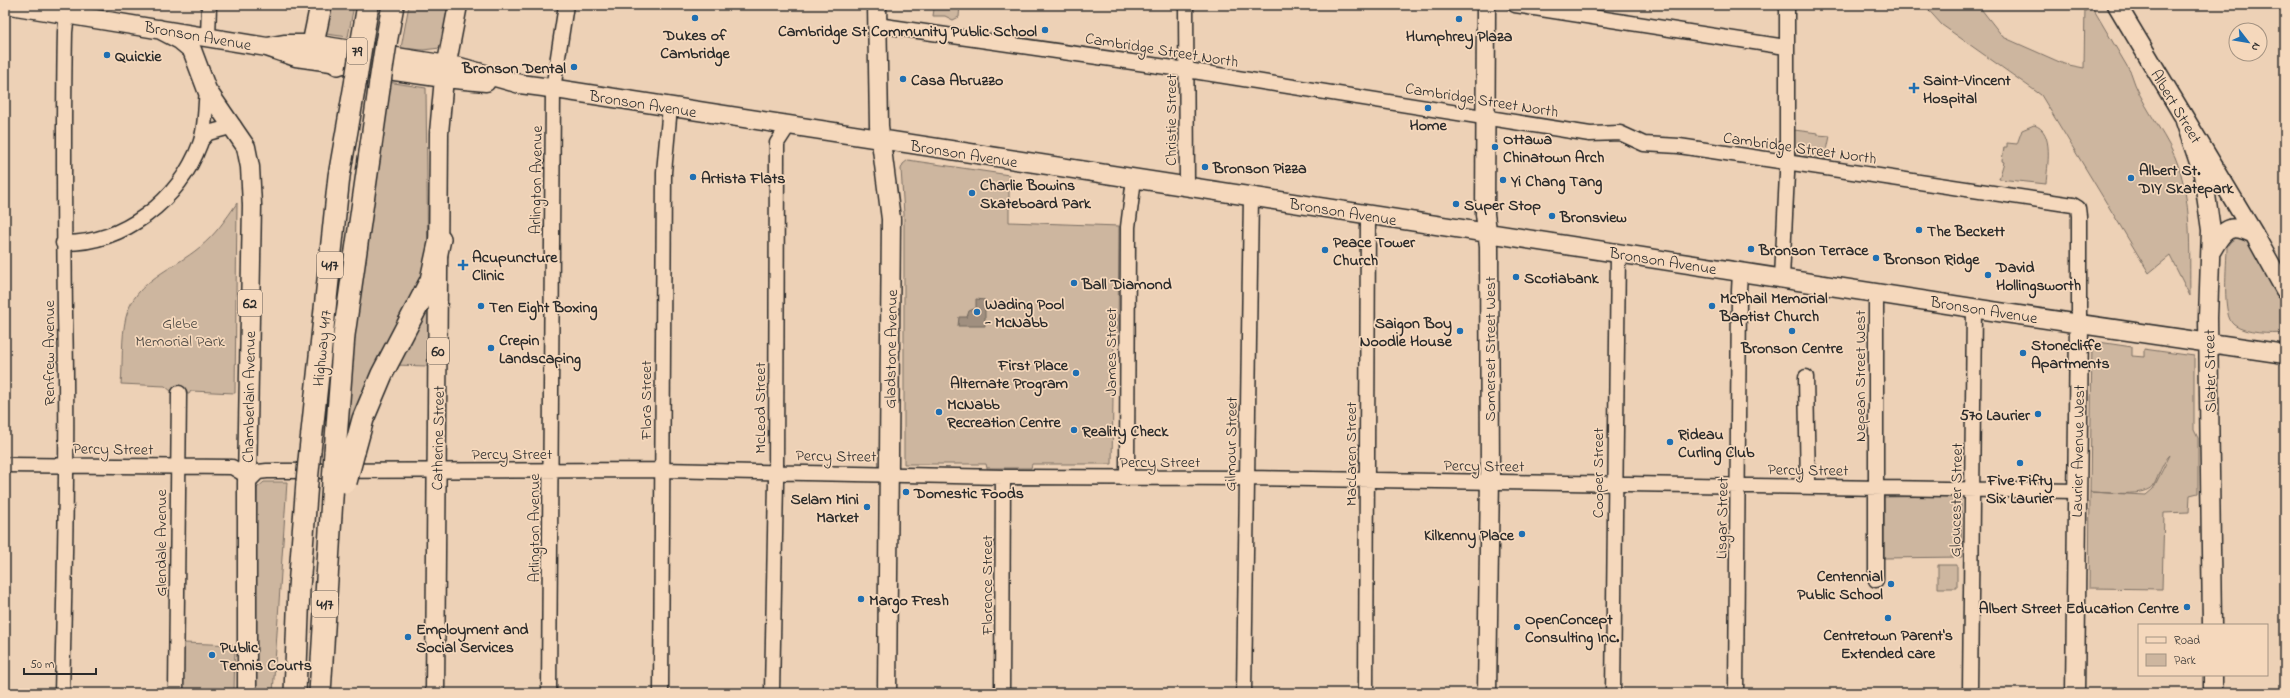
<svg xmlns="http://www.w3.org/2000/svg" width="2290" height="698" font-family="'Indie Flower',sans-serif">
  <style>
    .green { fill: #cdb69f; stroke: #7c7065 }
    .water { fill: #a08f7f; stroke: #71675d }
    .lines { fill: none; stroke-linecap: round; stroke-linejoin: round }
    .minor-casing { stroke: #2b2b2b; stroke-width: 17 }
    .major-casing { stroke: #2b2b2b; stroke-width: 21 }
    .highway-casing { stroke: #2b2b2b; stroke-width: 24 }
    .minor { stroke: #f5d8bc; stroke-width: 14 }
    .major { stroke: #f5d8bc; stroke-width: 18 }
    .highway { stroke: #f5d8bc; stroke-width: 21 }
    .highway-bridge-casing { stroke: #2b2b2b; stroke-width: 24; stroke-linecap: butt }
    .highway-bridge { stroke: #f5d8bc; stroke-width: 21 }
    .poi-dot { fill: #1f6fb2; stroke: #f5d8bc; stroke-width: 1.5 }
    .labels { text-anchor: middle; stroke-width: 3.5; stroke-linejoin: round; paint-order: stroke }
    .shield { fill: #f5d8bc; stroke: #685f56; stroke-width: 1 }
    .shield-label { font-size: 15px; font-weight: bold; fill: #2b2b2b }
    .poi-label { font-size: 16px; font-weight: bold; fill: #2b2b2b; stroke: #f5d8bc; text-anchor: start }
    .street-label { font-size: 16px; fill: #2b2b2b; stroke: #f5d8bc }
    .park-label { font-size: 16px; fill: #4b4742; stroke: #f5d8bc }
  </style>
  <rect width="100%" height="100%" fill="#edd1b6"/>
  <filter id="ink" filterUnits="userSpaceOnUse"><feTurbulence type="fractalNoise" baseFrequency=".025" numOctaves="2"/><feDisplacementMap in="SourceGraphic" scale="8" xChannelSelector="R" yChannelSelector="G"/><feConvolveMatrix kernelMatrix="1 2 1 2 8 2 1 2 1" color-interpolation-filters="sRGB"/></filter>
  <g filter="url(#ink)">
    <!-- green -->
    <path class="green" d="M331,5H354L348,37L326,34Z
      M409,5H449L440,48L423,50L401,48Z
      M938,5H960L959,17L953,20L945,16H933L934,9Z
      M1924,5H1978L2003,37L2064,64L2084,68L2085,5H2091L2131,73C2140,103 2162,128 2175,157C2193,200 2189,250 2190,296L2170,256L2149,273L2041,95L1942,25Z
      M388,82L426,88L428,282L362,417L340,451Z
      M2034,125C2055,131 2047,167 2046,184L1999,179L2004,162L2002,161L2004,147H2007V143L2017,144L2022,130Z
      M1794,130L1818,133V135L1830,136L1825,160L1795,155Z
      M908,160L1009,175V222L1119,226L1118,332H1114L1112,464H1032L1031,468H987L986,464H904V214L901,169L903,164Z
      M237,203L235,393L191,391L189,394L172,392L165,386L121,384C123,363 121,338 126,317C135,280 174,269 200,247C215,235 226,219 237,203Z
      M2239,236H2245L2285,305V333C2270,334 2246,334 2234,325C2221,316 2227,263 2227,247L2230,242Z
      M433,289L427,366L394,365Z
      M2092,341L2132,347V356L2144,357V349L2194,356V430L2198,438V493L2190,495L2189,512L2164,513L2162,589L2089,588L2090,492L2146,495L2153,489L2170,455C2162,463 2159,475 2154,485C2147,498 2104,492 2090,492Z
      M264,482H287L273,693H254L257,488Z
      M1961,496L1962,557L1884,558V497Z
      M1938,565H1957V588H1938Z
      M184,643L235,645L234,693H183Z"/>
    <!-- water -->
    <path class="water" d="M976,299L985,300V326H958L959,317H967L969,311L976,308Z"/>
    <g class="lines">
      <defs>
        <path id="minor" d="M1186,5L1187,187
          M1515,5L1786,47
          M877,25L1187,70L1590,134L1620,133L1644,144L1679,146L2073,205L2078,208L2079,216V324
          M208,38L209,5
          M201,141L208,133L234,126
          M63,243C124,244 179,200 200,144C206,128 205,107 207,90
          M1782,278L1787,174V5
          M1806,377L1808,486
          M5,465L232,467L247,476
          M1127,478L1128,227L1134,179
          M247,483L258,472L267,471L661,470L1003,477L1247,478L2077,491
          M1876,580V293
          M62,693C65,567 68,441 65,314C64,220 63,126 65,32L67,14
          M176,693L179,393
          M549,693L553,89L566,5
          M661,693L664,172L670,107
          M772,693L776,482L777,143L788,126
          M1002,693L1003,477
          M1244,693L1251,196
          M1366,693L1368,214
          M1613,693L1618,253
          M1736,693L1739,291L1740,272
          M1970,693L1974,308"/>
        <path id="major" d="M10,5L267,47L296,57L444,78L486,82
          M877,5L879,126L891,219L887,693
          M1486,5L1485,214L1489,247L1490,475L1487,693
          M2117,5L2254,234L2285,290
          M159,29L180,40L192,50L207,90L246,147L250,167L252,205L247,483V693
          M267,47L284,44H313L460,67L520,84L543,87L2005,313L2285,354
          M2185,121L2203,174L2211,230L2208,318L2212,625
          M2212,250C2224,229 2230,222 2254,234
          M2213,675V693
          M435,693L439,133L444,78L458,5
          M2075,693L2079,324"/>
        <path id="highway" d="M321,5L313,44L322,53L338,64
          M362,40L368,5
          M386,43L393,5
          M310,451L339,176L356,79
          M335,452L344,335L380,82
          M354,452L363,419L382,374L431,280L440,239
          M295,693L299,588L307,482
          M320,693L333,482"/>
      </defs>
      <!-- minor casing -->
      <use href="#minor" class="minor-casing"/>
      <!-- major casing -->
      <use href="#major" class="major-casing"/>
      <!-- highway casing -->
      <use href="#highway" class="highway-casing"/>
      <!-- minor -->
      <use href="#minor" class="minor"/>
      <!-- major -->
      <use href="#major" class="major"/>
      <!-- highway -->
      <use href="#highway" class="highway"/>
      <defs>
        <path id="highway-bridge" d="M356,79L362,40
          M380,82L386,43
          M307,482L310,451
          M333,482L335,452
          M346,482L354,452"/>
      </defs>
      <!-- highway-bridge casing -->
      <use href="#highway-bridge" class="highway-bridge-casing"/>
      <!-- highway-bridge -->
      <use href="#highway-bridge" class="highway-bridge"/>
    </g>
  </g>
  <!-- markers -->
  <g class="poi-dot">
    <circle cx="695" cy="18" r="4"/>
    <circle cx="1459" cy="19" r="4"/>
    <circle cx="1045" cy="30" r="4"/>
    <circle cx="107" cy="55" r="4"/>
    <circle cx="574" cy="67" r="4"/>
    <circle cx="903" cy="79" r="4"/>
    <path d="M1912 82h4v4h4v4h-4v4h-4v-4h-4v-4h4z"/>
    <circle cx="1428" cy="108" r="4"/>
    <circle cx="1495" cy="147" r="4"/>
    <circle cx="1205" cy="167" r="4"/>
    <circle cx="693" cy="177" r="4"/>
    <circle cx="2131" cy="178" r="4"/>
    <circle cx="1503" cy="180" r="4"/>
    <circle cx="972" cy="193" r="4"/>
    <circle cx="1456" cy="204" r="4"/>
    <circle cx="1552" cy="216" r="4"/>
    <circle cx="1919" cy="230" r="4"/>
    <circle cx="1751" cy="249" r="4"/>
    <circle cx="1325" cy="250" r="4"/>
    <circle cx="1876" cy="258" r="4"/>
    <path d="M461 259h4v4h4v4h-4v4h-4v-4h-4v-4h4z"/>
    <circle cx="1988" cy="275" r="4"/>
    <circle cx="1516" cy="277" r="4"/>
    <circle cx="1074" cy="283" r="4"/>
    <circle cx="481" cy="306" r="4"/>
    <circle cx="1712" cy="306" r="4"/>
    <circle cx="977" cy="312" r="4"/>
    <circle cx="1460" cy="331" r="4"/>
    <circle cx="1792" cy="331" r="4"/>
    <circle cx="491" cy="348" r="4"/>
    <circle cx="2023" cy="353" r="4"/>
    <circle cx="1076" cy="373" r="4"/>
    <circle cx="939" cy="412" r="4"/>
    <circle cx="2038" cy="414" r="4"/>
    <circle cx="1074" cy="430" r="4"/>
    <circle cx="1670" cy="442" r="4"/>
    <circle cx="2020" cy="463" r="4"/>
    <circle cx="906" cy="492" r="4"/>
    <circle cx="867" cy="507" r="4"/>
    <circle cx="1522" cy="534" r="4"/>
    <circle cx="1891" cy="584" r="4"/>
    <circle cx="861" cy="599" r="4"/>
    <circle cx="2187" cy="607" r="4"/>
    <circle cx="1888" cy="618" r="4"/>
    <circle cx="1517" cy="627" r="4"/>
    <circle cx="408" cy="637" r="4"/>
    <circle cx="212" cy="655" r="4"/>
  </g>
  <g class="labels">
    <!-- shield labels -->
    <g class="shield">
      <rect x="347" y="38" width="20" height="26" rx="3"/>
      <rect x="317" y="252" width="26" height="26" rx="3"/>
      <rect x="238" y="290" width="24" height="26" rx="3"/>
      <rect x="427" y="338" width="22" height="26" rx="3"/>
      <rect x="312" y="591" width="26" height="26" rx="3"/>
    </g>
    <g class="shield-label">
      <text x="357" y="56">79</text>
      <text x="330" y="270">417</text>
      <text x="250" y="308">62</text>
      <text x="438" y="356">60</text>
      <text x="325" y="609">417</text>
    </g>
    <!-- poi labels -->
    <g class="poi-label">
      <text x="1037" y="36" text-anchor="end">Cambridge St Community Public School</text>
      <text x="695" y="40" text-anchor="middle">Dukes of<tspan x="695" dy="18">Cambridge</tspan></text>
      <text x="1459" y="41" text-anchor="middle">Humphrey Plaza</text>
      <text x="115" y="61">Quickie</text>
      <text x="566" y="73" text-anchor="end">Bronson Dental</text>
      <text x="911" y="85">Casa Abruzzo</text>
      <text x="1923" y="85">Saint-Vincent<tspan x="1923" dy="18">Hospital</tspan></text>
      <text x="1428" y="130" text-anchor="middle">Home</text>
      <text x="1503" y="144">Ottawa<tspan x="1503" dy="18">Chinatown Arch</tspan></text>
      <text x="1213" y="173">Bronson Pizza</text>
      <text x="2139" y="175">Albert St.<tspan x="2139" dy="18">DIY Skatepark</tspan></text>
      <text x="701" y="183">Artista Flats</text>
      <text x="1511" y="186">Yi Chang Tang</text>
      <text x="980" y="190">Charlie Bowins<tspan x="980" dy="18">Skateboard Park</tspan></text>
      <text x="1464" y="210">Super Stop</text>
      <text x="1560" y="222">Bronsview</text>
      <text x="1927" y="236">The Beckett</text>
      <text x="1333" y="247">Peace Tower<tspan x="1333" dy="18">Church</tspan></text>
      <text x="1759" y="255">Bronson Terrace</text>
      <text x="472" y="262">Acupuncture<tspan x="472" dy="18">Clinic</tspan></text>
      <text x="1884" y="264">Bronson Ridge</text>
      <text x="1996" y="272">David<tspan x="1996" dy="18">Hollingsworth</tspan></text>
      <text x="1524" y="283">Scotiabank</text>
      <text x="1082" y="289">Ball Diamond</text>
      <text x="1720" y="303">McPhail Memorial<tspan x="1720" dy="18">Baptist Church</tspan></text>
      <text x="985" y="309">Wading Pool<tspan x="985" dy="18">- McNabb</tspan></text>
      <text x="489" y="312">Ten Eight Boxing</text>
      <text x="1452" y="328" text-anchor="end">Saigon Boy<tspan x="1452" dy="18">Noodle House</tspan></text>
      <text x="499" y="345">Crepin<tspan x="499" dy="18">Landscaping</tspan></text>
      <text x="2031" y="350">Stonecliffe<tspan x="2031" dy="18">Apartments</tspan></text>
      <text x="1792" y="353" text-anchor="middle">Bronson Centre</text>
      <text x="1068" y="370" text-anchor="end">First Place<tspan x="1068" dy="18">Alternate Program</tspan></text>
      <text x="947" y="409">McNabb<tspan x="947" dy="18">Recreation Centre</tspan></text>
      <text x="2030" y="420" text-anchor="end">570 Laurier</text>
      <text x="1082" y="436">Reality Check</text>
      <text x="1678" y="439">Rideau<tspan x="1678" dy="18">Curling Club</tspan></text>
      <text x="2020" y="485" text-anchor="middle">Five Fifty<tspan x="2020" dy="18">Six Laurier</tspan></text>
      <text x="914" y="498">Domestic Foods</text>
      <text x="859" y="504" text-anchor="end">Selam Mini<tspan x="859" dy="18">Market</tspan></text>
      <text x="1514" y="540" text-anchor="end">Kilkenny Place</text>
      <text x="1883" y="581" text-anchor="end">Centennial<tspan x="1883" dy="18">Public School</tspan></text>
      <text x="869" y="605">Margo Fresh</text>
      <text x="2179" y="613" text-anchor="end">Albert Street Education Centre</text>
      <text x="1525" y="624">OpenConcept<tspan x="1525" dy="18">Consulting Inc.</tspan></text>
      <text x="416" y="634">Employment and<tspan x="416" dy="18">Social Services</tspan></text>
      <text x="1888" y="640" text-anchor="middle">Centretown Parent's<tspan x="1888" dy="18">Extended care</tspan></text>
      <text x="220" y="652">Public<tspan x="220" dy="18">Tennis Courts</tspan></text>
    </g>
    <!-- street labels -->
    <g class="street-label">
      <text transform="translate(198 35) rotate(10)" y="6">Bronson Avenue</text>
      <text transform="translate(1162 49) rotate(9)" y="6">Cambridge Street North</text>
      <text transform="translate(1482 99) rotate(9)" y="6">Cambridge Street North</text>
      <text transform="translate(643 103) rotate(9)" y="6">Bronson Avenue</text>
      <text transform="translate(2177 106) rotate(59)" y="6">Albert Street</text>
      <text transform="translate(1170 120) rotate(-90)" y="6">Christie Street</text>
      <text transform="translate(1800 147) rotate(8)" y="6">Cambridge Street North</text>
      <text transform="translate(964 153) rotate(9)" y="6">Bronson Avenue</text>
      <text transform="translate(535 180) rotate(-89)" y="6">Arlington Avenue</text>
      <text transform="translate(1343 211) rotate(9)" y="6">Bronson Avenue</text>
      <text transform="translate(1663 260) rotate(9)" y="6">Bronson Avenue</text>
      <text transform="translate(1984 309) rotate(9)" y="6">Bronson Avenue</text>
      <text transform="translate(321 348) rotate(-84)" y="6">Highway 417</text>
      <text transform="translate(890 349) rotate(-89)" y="6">Gladstone Avenue</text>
      <text transform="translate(1489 349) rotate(-90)" y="6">Somerset Street West</text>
      <text transform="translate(1110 352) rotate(-90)" y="6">James Street</text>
      <text transform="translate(48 353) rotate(-90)" y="6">Renfrew Avenue</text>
      <text transform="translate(2209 371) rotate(-91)" y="6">Slater Street</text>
      <text transform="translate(1859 376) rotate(-90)" y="6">Nepean Street West</text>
      <text transform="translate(248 397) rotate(-89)" y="6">Chamberlain Avenue</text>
      <text transform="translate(645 400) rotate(-90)" y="6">Flora Street</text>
      <text transform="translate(759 408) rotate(-90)" y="6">McLeod Street</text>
      <text transform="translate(437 438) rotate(-89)" y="6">Catherine Street</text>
      <text transform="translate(1230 444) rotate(-89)" y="6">Gilmour Street</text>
      <text transform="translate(113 448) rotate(1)" y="6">Percy Street</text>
      <text transform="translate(2077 451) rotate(-89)" y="6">Laurier Avenue West</text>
      <text x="512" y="459">Percy Street</text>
      <text transform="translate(1350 454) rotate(-90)" y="6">MacLaren Street</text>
      <text transform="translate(836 455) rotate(1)" y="6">Percy Street</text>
      <text x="1160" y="467">Percy Street</text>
      <text transform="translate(1484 465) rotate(1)" y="6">Percy Street</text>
      <text transform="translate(1808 469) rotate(1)" y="6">Percy Street</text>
      <text transform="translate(1597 473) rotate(-90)" y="6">Cooper Street</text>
      <text transform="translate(1955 500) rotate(-89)" y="6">Gloucester Street</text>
      <text transform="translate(1721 518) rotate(-89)" y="6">Lisgar Street</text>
      <text transform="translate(533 528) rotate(-90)" y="6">Arlington Avenue</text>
      <text transform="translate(160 543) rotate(-90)" y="6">Glendale Avenue</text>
      <text transform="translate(986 585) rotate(-90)" y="6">Florence Street</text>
    </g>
    <!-- park labels -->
    <g class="park-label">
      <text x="180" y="328">Glebe<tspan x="180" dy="18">Memorial Park</tspan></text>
    </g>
  </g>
  <!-- margin -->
  <rect width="2290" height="698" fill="none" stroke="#f5d8bc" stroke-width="20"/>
  <rect x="10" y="10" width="2270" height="678" fill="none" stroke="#2b2b2b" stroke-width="1.5" filter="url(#ink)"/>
  <!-- legend -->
  <rect x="2138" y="624" width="130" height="52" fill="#f5d8bc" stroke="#a49382"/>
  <rect x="2146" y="637" width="20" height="6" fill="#f5d8bc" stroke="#a49382"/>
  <text x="2174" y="644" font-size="12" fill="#2b2b2b">Road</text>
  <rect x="2146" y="654" width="20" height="12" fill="#cdb69f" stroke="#a49382"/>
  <text x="2174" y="664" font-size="12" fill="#2b2b2b">Park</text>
  <!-- north arrow -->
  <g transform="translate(2248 42) rotate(121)"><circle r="19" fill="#f5d8bc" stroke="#a49382"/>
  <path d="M0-3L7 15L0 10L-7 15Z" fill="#1f6fb2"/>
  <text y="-6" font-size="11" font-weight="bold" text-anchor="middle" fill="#2b2b2b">N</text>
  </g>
  <!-- scale -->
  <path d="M24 668v6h72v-6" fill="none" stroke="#2b2b2b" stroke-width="2"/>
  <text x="30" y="668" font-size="12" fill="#2b2b2b" stroke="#f5d8bc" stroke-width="3" paint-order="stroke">50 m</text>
</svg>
